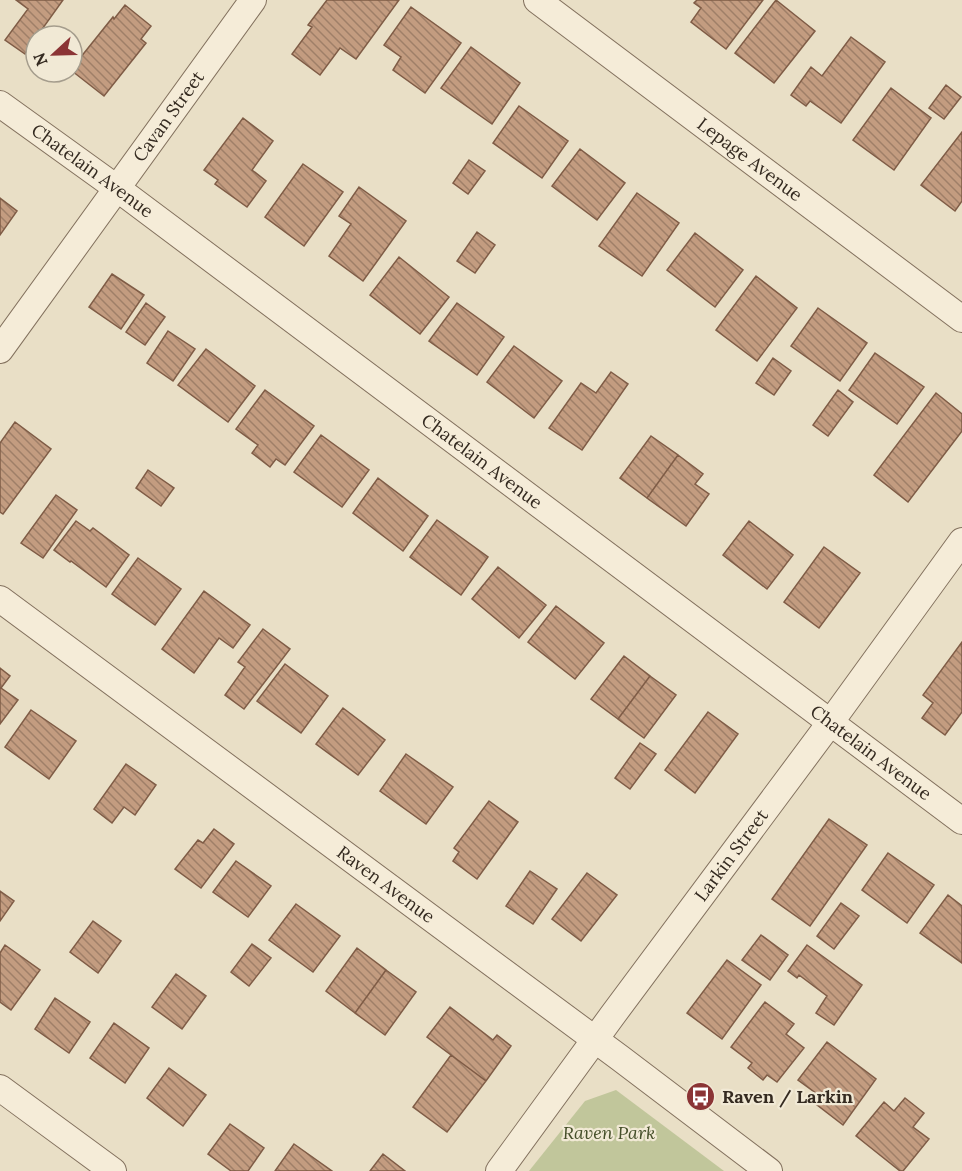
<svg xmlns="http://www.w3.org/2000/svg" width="962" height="1171" font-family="Lora,serif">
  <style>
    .park { fill: #c1c69b }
    .building { fill: url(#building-back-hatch); stroke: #7f5c46; stroke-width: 1.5 }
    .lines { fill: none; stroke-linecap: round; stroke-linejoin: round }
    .minor-casing { stroke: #83715e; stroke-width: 28 }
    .minor { stroke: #f5ecd8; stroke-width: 26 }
    .labels { text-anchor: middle; stroke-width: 4.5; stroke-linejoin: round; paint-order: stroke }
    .street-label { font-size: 18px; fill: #342a20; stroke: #f1e9d5 }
    .poi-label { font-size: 18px; font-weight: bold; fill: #342a20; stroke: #f1e9d5; text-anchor: start }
    .park-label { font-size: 18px; font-style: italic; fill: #454f29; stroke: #f1e9d5 }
  </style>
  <defs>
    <pattern id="building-back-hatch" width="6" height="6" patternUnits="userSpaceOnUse" patternTransform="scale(1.5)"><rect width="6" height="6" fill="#c39c80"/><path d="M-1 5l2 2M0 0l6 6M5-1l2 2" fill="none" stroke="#9f7f68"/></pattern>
  </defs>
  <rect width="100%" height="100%" fill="#e9dfc6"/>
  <!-- park -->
  <path class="park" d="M616,1090L724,1171H529L585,1101Z"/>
  <!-- building -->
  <path class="building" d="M16,0H63L40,32L46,36H36V51L30,47L25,54L5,40L28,9Z
    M327,0H399L356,59L340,48L320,75L292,54L312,27L308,25Z
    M697,0H763L726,49L691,22L701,8L694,3Z
    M776,0L815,31L774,83L735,53Z
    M125,5L151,26L141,39L146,43L104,96L72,71V68L113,17L114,19Z
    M411,7L461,43L425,93L393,70L401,57L384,45Z
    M851,37L885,62L841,123L810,101L806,106L791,95L811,67L822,76Z
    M471,47L520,83L492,124L441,88Z
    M946,85L961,97L944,119L929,108Z
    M891,88L931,118L894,170L853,140Z
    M519,106L568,141L542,178L493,143Z
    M243,118L273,141L252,170L266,181L247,207L215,184L218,180L204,170Z
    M962,132V201L955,211L921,185Z
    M580,149L625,183L597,220L552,186Z
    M469,160L485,171L468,194L453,183Z
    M303,164L343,192L304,246L265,217Z
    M359,187L406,221L363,281L329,256L351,224L339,216Z
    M637,193L679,223L642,276L599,246Z
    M0,198L17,211L0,235Z
    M477,232L495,245L475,273L457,261Z
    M695,233L743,270L715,307L667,270Z
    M399,257L449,297L420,334L370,295Z
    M112,274L144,295L121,329L89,307Z
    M756,276L797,308L757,361L716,330Z
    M146,303L165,317L145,345L126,332Z
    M457,303L504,337L477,375L429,341Z
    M818,308L867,343L840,381L791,346Z
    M168,331L195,349L173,381L147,363Z
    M514,346L562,381L534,418L487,382Z
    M206,349L255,386L228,422L178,385Z
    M875,353L924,387L897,424L849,390Z
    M773,358L791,371L774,395L756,383Z
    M611,372L628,384L582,450L549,428L581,383L596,393Z
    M265,390L314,426L285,465L276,459L270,467L252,453L258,445L236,429Z
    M838,390L853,402L828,436L813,425Z
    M936,393L962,414V431L908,502L874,475Z
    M15,422L51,449L3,514L0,512V443Z
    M321,435L369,470L342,507L294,472Z
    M651,436L678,455L647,498L620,478Z
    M678,455L703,474L695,484L709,494L686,526L647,498Z
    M148,470L174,488L161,506L136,488Z
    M378,478L428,516L403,551L353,513Z
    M56,495L77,510L43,558L21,543Z
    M437,520L488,557L461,595L410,557Z
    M76,521L90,531L93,528L129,555L106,587L71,561L70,562L54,550Z
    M749,521L793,555L767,589L723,555Z
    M824,547L860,573L819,628L784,602Z
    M138,558L181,589L155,625L112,594Z
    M498,567L546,605L519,638L472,599Z
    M204,591L250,625L233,648L219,638L194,673L162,649Z
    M556,606L604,643L575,679L528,642Z
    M263,629L290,649L244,709L225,695L245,667L238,662Z
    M962,642V712L945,735L922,718L933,703L923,695Z
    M624,656L650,676L618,719L591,699Z
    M285,664L328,696L301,733L257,701Z
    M0,668L10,676L1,688L18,700L0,724Z
    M650,676L676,695L644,738L618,719Z
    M343,708L385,740L358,775L316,744Z
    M31,710L76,741L49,779L5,747Z
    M708,712L738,734L695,793L665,770Z
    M640,743L656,754L630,789L615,778Z
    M406,754L453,787L426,824L380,791Z
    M126,764L156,785L135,815L124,807L112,823L94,809Z
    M489,801L518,822L477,879L453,861L459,852L454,848Z
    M829,819L867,845L810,926L772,899Z
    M214,829L234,844L201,888L175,869L198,840L203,843Z
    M888,853L934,885L907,923L862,890Z
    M236,861L271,886L248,917L213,892Z
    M530,871L557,889L533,924L506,906Z
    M587,873L617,895L581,941L552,919Z
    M0,891L14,901L0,921Z
    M948,895L962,906V963L920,933Z
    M841,903L859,916L834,949L817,936Z
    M296,904L340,936L313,972L269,940Z
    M93,921L121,941L98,973L70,952Z
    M761,935L788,955L770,980L742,960Z
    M252,944L271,958L249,986L231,972Z
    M5,945L40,970L11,1010L0,1002V953Z
    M807,945L862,985L834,1025L816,1013L827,996L799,975L797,978L788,971Z
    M357,948L386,970L355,1013L326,991Z
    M727,960L761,985L722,1039L687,1013Z
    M386,970L416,992L385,1035L355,1013Z
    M176,974L206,996L182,1029L152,1007Z
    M55,998L90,1022L69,1053L35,1029Z
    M765,1002L794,1024L786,1034L804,1048L777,1082L767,1075L763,1080L748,1068L752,1063L731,1047Z
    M450,1007L493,1040L497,1035L511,1046L486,1081L427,1037Z
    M114,1023L149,1048L125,1083L90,1058Z
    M827,1042L876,1079L843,1125L812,1101L817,1094L798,1080Z
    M451,1055L486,1081L447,1132L413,1107Z
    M169,1068L206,1095L183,1126L147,1098Z
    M905,1098L924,1113L913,1127L929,1139L903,1171H900L856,1136L884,1102L894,1111Z
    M230,1124L264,1148L248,1171H231L208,1154Z
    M294,1144L332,1171H275Z
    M383,1154L405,1171H370Z"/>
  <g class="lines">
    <defs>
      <g id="minor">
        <path id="s1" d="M537,0L962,319"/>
        <path id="s2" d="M0,104L118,189L962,821"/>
        <path id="s3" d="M0,350L253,0"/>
        <path id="s4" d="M0,599L620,1058L769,1171"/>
        <path d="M0,1088L113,1171"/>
        <path id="s5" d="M499,1171L612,1016L830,723L962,541"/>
      </g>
    </defs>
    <!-- minor casing -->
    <use href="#minor" class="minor-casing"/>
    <!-- minor -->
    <use href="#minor" class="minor"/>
  </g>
  <!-- icons -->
  <defs>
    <symbol id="bus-disc" viewBox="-11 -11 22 22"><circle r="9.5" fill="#8b3435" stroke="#f1e9d5"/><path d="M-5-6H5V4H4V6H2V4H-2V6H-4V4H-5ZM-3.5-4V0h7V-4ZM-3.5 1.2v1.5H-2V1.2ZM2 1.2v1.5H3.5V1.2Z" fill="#fff"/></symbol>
  </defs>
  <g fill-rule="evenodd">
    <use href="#bus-disc" x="684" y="1080" width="33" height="33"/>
  </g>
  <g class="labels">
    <!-- street labels -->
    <g class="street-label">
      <text dy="6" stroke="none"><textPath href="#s3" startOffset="288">Cavan Street</textPath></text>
      <text dy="6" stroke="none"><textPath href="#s1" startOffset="266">Lepage Avenue</textPath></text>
      <text dy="6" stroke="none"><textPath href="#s2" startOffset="114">Chatelain Avenue</textPath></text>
      <text dy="6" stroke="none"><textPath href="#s2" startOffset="600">Chatelain Avenue</textPath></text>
      <text dy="6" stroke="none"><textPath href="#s2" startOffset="1086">Chatelain Avenue</textPath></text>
      <text dy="6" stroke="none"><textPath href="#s5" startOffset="392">Larkin Street</textPath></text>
      <text dy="6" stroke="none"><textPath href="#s4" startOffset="480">Raven Avenue</textPath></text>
    </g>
    <!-- poi labels -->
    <g class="poi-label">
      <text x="722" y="1103">Raven / Larkin</text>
    </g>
    <!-- park labels -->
    <g class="park-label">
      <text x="609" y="1139">Raven Park</text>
    </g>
  </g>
  <!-- north arrow -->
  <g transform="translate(54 54) rotate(248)"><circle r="28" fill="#f1e9d5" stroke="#a59d8d" stroke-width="1.5"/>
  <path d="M0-4.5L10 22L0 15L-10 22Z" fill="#8b3435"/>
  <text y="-9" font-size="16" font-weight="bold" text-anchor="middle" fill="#342a20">N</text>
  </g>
</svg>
